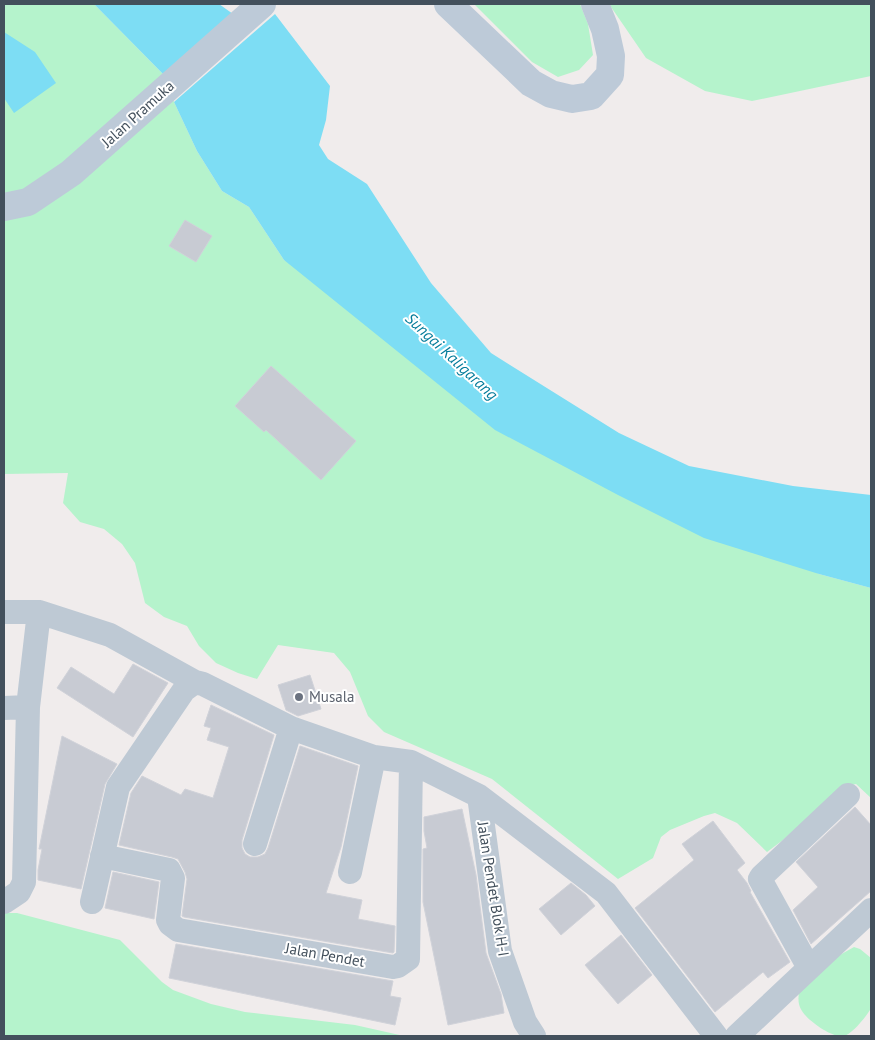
<svg xmlns="http://www.w3.org/2000/svg" width="875" height="1040" font-family="'PT Sans',sans-serif">
  <style>
    .green { fill: #b5f3cc }
    .water { fill: #7dddf4 }
    .building { fill: #c8cbd3; stroke: #d0d2d9 }
    .lines { fill: none; stroke-linecap: round; stroke-linejoin: round }
    .minor { stroke: #bec9d4; stroke-width: 24 }
    .secondary { stroke: #bdcad8; stroke-width: 28 }
    .worship-dot { fill: #6b7280; stroke: #fff; stroke-width: 2 }
    .labels { text-anchor: middle; stroke-width: 4; stroke-linejoin: round; paint-order: stroke }
    .street-label { font-size: 15px; fill: #43505c; stroke: #fff }
    .worship-label { font-size: 15px; fill: #5b616d; stroke: #fff; text-anchor: start }
    .water-label { font-size: 16px; font-style: italic; fill: #037b9a; stroke: #fff }
  </style>
  <rect width="100%" height="100%" fill="#f0ecec"/>
  <!-- green -->
  <path class="green" d="M4,4H94L163,74L169,84L174,102L197,151L222,191L249,207L284,260L819,574L871,588V798L856,784L844,787L783,840L767,852L737,823L715,813L704,816L670,830L661,837L653,858L618,879L492,779L384,732L368,716L350,672L334,653L278,645L257,679L238,673L216,663L199,646L187,626L164,617L145,603L135,563L122,544L104,529L80,522L63,503L68,473L4,474Z
    M474,4H580L588,24L593,55L579,70L558,77L532,62Z
    M609,4H871V76L752,101L705,91L646,58Z
    M4,913H17L120,940L162,982L173,990L211,1004L245,1012L355,1025L404,1036H4Z
    M854,947L860,949L871,958C871,968 874,1001 871,1008C868,1015 851,1035 844,1036C833,1039 807,1020 802,1011C798,1005 798,999 799,992L838,956Z"/>
  <!-- water -->
  <path class="water" d="M94,4H219L233,14L163,74Z
    M275,14L330,86L326,120L319,145L328,159L367,184L431,283L491,353L619,433L689,466L793,486L871,495V588L819,574L704,538L618,495L495,430L284,260L249,207L222,191L197,151L174,102Z
    M4,32L35,52L56,83L14,113L4,98Z"/>
  <!-- building -->
  <path class="building" d="M185,220L212,236L196,262L169,246Z
    M271,366L356,441L321,480L266,430L264,432L235,406Z
    M133,664L168,683L133,737L57,688L71,667L114,694Z
    M310,675L321,709L298,716L286,710L278,685Z
    M211,705L274,735L242,840V848L245,854L250,857H258L265,854L268,848L300,746L358,766L341,847L326,893L362,900L358,919L395,926L394,952L393,953L184,917L182,916L187,879L185,872L178,859L172,857L119,845L131,793L142,776L181,795L185,789L213,798L229,747L207,740L211,728L204,726Z
    M62,736L117,764L105,784L81,889L38,880V870L42,849H39Z
    M855,807L871,825V891L811,944L793,910L818,887L796,862Z
    M462,809L476,875L486,953L501,994L504,1013L448,1025L423,902V849L427,848L424,831V817Z
    M713,821L745,863L737,870L747,883L751,891L750,892L790,962L768,978L763,972L715,1012L635,908L694,860L682,844Z
    M113,872L159,882L154,919L105,908Z
    M571,883L586,895L595,906L561,935L539,909Z
    M621,935L652,975L618,1004L585,965Z
    M176,944L393,981L390,996L401,998L395,1025L169,978Z"/>
  <g class="lines">
    <!-- minor -->
    <path class="minor" d="M4,612H39L110,635L195,682
      M4,708L28,707
      M479,796L500,951L525,1022L534,1036
      M255,844L291,728
      M102,856L169,870L173,878L168,920L170,924L178,930L393,967L398,966L408,959L411,762
      M350,872L374,757
      M4,902L19,892L24,882L28,707L39,612
      M92,902L118,787L184,690L195,682L203,684L291,728L374,757L411,762L479,796L606,893L716,1036
      M809,968L760,879L762,876L848,795
      M737,1036L871,910"/>
    <!-- secondary -->
    <path class="secondary" d="M448,4L531,83L551,94L572,99L591,96L610,75L611,56L605,29L595,4
      M4,207L28,202L71,173L262,4"/>
  </g>
  <!-- markers -->
  <circle class="worship-dot" cx="299" cy="697" r="5"/>
  <g class="labels">
    <!-- street labels -->
    <g class="street-label">
      <text transform="translate(138 114) rotate(-42)" y="5">Jalan Pramuka</text>
      <text transform="translate(493 889) rotate(81)" y="5">Jalan Pendet Blok H-I</text>
      <text transform="translate(325 955) rotate(10)" y="5">Jalan Pendet</text>
    </g>
    <!-- worship labels -->
    <g class="worship-label">
      <text x="309" y="702">Musala</text>
    </g>
    <!-- water labels -->
    <g class="water-label">
      <text transform="translate(452 356) rotate(43)" y="6">Sungai Kaligarang</text>
    </g>
  </g>
  <!-- border -->
  <rect width="875" height="1040" fill="none" stroke="#43505c" stroke-width="10"/>
</svg>
